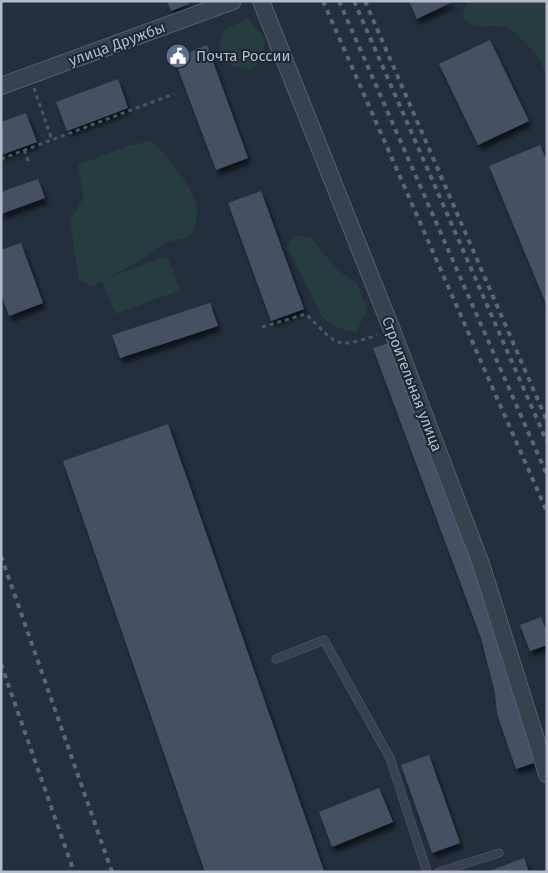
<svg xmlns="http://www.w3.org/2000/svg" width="548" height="873" font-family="'Fira Sans',sans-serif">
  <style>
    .green { fill: #263c3f }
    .building { fill: #455162; filter: url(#shadow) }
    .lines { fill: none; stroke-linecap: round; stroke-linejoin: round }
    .service-casing { stroke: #565f6c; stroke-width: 9 }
    .minor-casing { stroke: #565f6c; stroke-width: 18 }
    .path { stroke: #44595c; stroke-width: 3; stroke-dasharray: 4 4; stroke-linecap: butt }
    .service { stroke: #38414e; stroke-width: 8 }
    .minor { stroke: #38414e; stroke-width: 16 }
    .rail { stroke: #5a6575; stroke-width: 4; stroke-dasharray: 5 5; stroke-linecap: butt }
    .labels { text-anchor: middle; stroke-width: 4; stroke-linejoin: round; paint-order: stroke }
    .street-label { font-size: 15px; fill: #b4bcc9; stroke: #1d2633 }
    .poi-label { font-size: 15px; fill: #b4bcc9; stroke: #1d2633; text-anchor: start }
  </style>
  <defs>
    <filter id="shadow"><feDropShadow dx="3" dy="5.5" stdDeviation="2.5" flood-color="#0009"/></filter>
  </defs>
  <rect width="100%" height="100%" fill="#242f3e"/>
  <!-- green -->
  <path class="green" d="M468,1H547V91C545,83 546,71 542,64C536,53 514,27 500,26C482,24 476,32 462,16Z
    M248,19L263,37L265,58L250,70L230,65L218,51L224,30Z
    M151,141C165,153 190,183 195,201C199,212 195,226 191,236L167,242L138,262L108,278L167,256L180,290L115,314L102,281L93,286L79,280L70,220L84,197L78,165L128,146Z
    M293,236L310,237L339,271L357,283L367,310L356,332L336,327L322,317L287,245Z"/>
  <!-- building -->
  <path class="building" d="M167,1H187L189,4L171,11Z
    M409,1H454L417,19Z
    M490,40L529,121L478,145L439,64Z
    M207,45L248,158L216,170L172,53L188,47L190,52Z
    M118,79L128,108L67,131L56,102Z
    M26,113L37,142L1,155V122Z
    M540,145L547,161V306L489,166Z
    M38,179L45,198L1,214V192Z
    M261,191L304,309L271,321L228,203Z
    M21,243L43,303L9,316L1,294V250Z
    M210,303L218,326L120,358L112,335Z
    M392,342L509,661L534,763L516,769L497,714L495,693L481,638L373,348Z
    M168,424L324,871L322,872H205L63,461Z
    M541,617L547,632V645L530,651L520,625Z
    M429,755L460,843L432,853L401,765Z
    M379,788L393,822L332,847L319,812Z
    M524,858L529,872H487Z"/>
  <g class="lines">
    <defs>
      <path id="service" d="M276,659L324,640L390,758L427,872
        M439,872L499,853"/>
      <path id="minor" d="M261,1L392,330L481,564L547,774
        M1,86L233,1"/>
    </defs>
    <!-- service casing -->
    <use href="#service" class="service-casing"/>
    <!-- minor casing -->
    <use href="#minor" class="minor-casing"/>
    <!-- path -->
    <path class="path" d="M34,88L52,140
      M24,150L30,165
      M1,159L174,94
      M262,327L306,314C337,344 334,350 377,335"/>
    <!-- service -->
    <use href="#service" class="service"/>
    <!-- minor -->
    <use href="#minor" class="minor"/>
    <!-- rail -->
    <path class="rail" d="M323,1L547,512
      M339,1L547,475
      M354,1L547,442
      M365,1L547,421
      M1,556L112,872
      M1,664L74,872"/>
  </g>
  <!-- icons -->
  <defs>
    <symbol id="civic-disc" viewBox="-11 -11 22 22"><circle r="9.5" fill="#5c6f8a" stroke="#1d2633"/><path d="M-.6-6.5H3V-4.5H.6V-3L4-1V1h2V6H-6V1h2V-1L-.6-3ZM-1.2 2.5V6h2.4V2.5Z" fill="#fff"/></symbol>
  </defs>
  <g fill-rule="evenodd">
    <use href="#civic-disc" x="164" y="42" width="28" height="28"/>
  </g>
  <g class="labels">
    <!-- street labels -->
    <g class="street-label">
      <text transform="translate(117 44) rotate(-20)" y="5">улица Дружбы</text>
      <text transform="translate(412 384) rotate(69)" y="5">Строительная улица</text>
    </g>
    <!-- poi labels -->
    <g class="poi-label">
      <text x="196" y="61">Почта России</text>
    </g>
  </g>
  <!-- border -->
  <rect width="548" height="873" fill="none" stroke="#b4bcc9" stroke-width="5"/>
</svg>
